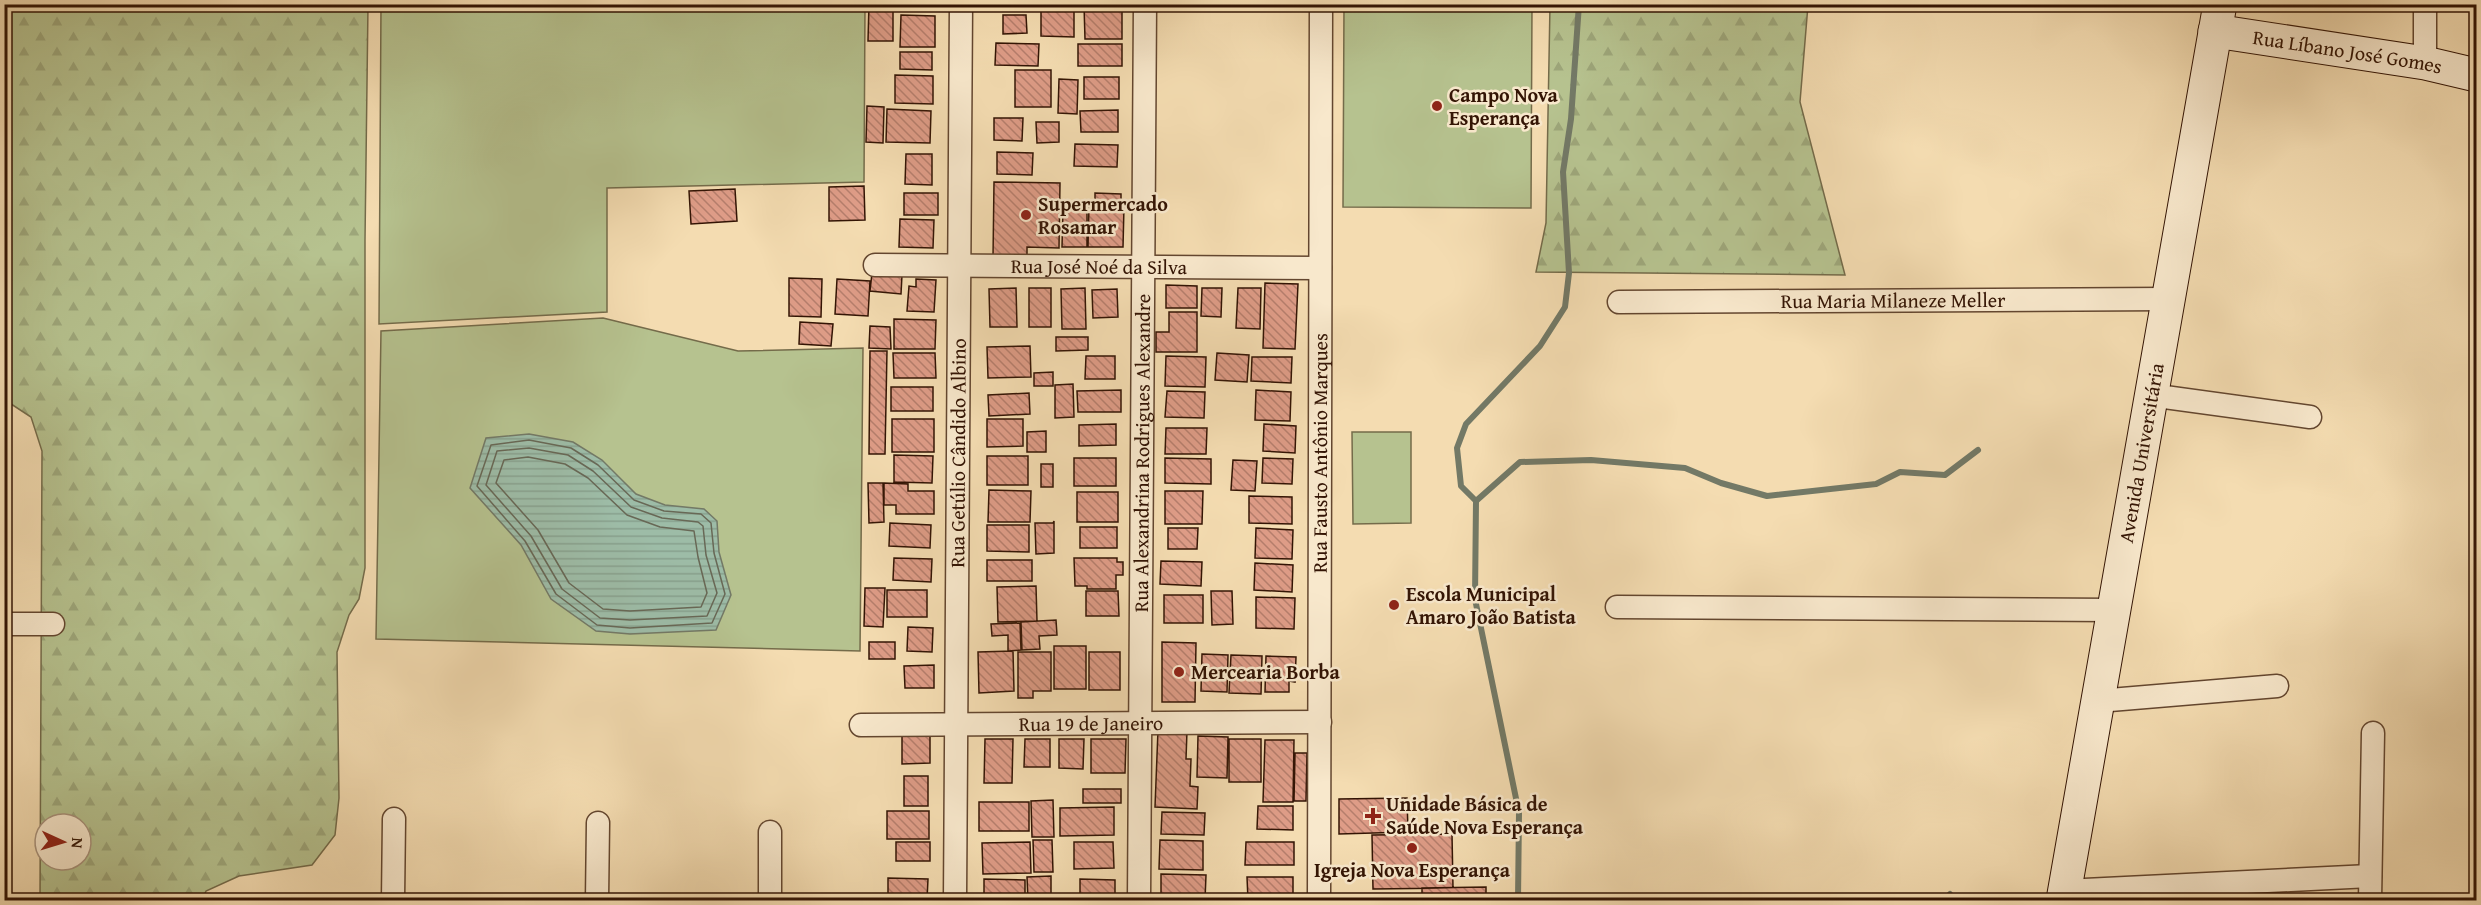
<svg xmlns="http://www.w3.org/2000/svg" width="2481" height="905" font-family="'Gentium Book Plus',serif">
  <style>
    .grass { fill: #b6c28f; stroke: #746b4a; stroke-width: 1.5 }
    .forest { fill: url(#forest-firs); stroke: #746b4a; stroke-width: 1.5; fill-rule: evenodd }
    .water { fill: url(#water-rules); stroke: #737966; stroke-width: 1.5 }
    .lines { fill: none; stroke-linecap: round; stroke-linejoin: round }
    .shore { stroke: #686856; stroke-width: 1.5 }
    .stream { stroke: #737966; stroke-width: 6 }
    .building { fill: url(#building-back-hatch); stroke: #331404; stroke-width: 1.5 }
    .street-casing { stroke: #63462f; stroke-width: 25 }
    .secondary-casing { stroke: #331404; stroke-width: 35 }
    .street { stroke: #f8e8cc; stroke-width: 22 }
    .secondary { stroke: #f8e8cc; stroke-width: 33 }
    .poi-dot { fill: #8f2418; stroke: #f8e8cc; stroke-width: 2 }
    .labels { text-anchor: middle; stroke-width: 5; stroke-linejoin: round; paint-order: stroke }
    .street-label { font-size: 20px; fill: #331404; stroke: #f8e8cc }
    .poi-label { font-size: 20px; font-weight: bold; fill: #331404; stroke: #f8e8cc; text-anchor: start }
  </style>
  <defs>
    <pattern id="forest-firs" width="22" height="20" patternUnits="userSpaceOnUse" patternTransform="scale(1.5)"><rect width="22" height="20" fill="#b6c28f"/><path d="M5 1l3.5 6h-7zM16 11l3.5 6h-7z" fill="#9da67a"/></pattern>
    <pattern id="water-rules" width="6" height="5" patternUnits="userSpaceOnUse" patternTransform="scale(1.5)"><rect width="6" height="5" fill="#9dbca7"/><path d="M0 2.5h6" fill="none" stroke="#88a18e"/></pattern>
    <pattern id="building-back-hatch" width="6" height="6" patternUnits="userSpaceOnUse" patternTransform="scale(1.5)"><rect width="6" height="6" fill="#de9c87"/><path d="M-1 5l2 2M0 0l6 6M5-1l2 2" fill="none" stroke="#b57e6c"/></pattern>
  </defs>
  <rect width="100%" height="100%" fill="#f4dcb1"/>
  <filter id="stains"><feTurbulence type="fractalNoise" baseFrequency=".00333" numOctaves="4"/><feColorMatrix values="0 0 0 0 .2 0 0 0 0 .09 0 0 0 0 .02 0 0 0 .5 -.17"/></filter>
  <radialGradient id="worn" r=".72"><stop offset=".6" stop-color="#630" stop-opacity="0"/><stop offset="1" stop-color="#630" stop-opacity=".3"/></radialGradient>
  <!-- grass -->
  <path class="grass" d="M381,5H865L864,182L607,188V312L379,324Z
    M1344,5H1532L1531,208L1343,207Z
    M603,318L738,351L863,348L860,651L376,639L381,331Z
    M1352,432H1411V523L1353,524Z"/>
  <!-- forest -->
  <path class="forest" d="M4,5H368L365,240V568L359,599L349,615L337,652L339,798L335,835L312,865L239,876L206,891L202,900H40L42,451L31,417L5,400ZM45,824H81V860H45Z
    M1550,5H1808L1800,102L1845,275L1536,272L1546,223Z"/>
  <!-- water -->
  <path class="water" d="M529,434L573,442L602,460L636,494L665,505L704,509L717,521L719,552L731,595L716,630L630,634L596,631L551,599L521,545L470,488L486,438Z"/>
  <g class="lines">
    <!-- shore -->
    <path class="shore" d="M529,440L571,448L598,465L634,500L664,511L701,514L711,523L714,553L725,594L712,623L630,628L597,625L556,594L525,541L477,486L491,445Z
      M529,448L568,455L593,471L631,507L662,518L698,522L703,526L706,555L717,593L707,616L630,620L600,618L562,589L531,536L486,485L497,451Z
      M528,457L565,464L588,478L627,515L660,527L694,531L698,557L707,593L701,607L630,611L603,609L569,583L538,530L496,483L504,460Z"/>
    <!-- stream -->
    <path class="stream" d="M1476,501L1461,486L1457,448L1466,424L1540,346L1565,307L1569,273L1563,172L1571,119L1579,4
      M1518,900L1519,813L1475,599L1476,501L1520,462L1591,460L1685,468L1721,483L1767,496L1876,484L1900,472L1945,475L1978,450
      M1944,900L1950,894"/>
  </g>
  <!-- building -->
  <path class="building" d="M869,4H893V41H868Z
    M901,4H933V8H901Z
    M1041,4H1074V37L1041,36Z
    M1084,5H1122V39H1085Z
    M901,15L935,16V47H900Z
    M1003,15H1026L1027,33L1003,34Z
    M996,43L1039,44L1038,66L995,65Z
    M1078,44H1122V66H1078Z
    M900,52H932V70L900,69Z
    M1015,70H1051V107H1015Z
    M895,75L933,76V104L895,103Z
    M1084,77H1119V99H1084Z
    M1059,79L1078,80L1077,114L1058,113Z
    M867,106L884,107L883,143L866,142Z
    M887,109L931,111L930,143L886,142Z
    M1118,110V132H1081L1080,111Z
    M994,118H1023L1022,141L994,140Z
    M1036,122H1059V142L1037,143Z
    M1075,144L1118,145L1117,167L1074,166Z
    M997,152L1033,153L1032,175L997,174Z
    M906,154H932V185L905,184Z
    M994,182L1060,183L1059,248L1027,247V258H993Z
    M864,186L865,220L829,221V187Z
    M735,189L737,221L691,224L689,191Z
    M904,193H938V215H904Z
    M1095,193L1121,194V205L1124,206L1123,247H1088L1089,205H1095Z
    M1063,210L1087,211V247H1062Z
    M900,219L934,220L933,248L899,247Z
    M872,273L902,275L901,294L870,291Z
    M789,278L822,279L821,317L789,316Z
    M837,279L870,281L868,316L835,314Z
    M916,279L936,280L934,312L907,311L909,286L916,287Z
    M1265,283L1298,284L1295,349L1263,348Z
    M1166,285L1197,286V308H1166Z
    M1016,288L1017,327H990L989,289Z
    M1029,288H1051V327H1029Z
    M1085,288L1086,329H1062L1061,289Z
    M1202,288H1222L1221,317L1201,316Z
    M1238,288H1261L1260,329L1236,328Z
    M1117,289L1118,317L1093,318L1092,290Z
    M1169,312H1197V352H1156V332H1169Z
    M894,319L936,320L935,349H894Z
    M800,322L833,324L831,346L799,344Z
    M870,326L890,327L891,349L869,348Z
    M1056,337H1088V350L1056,351Z
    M1030,346L1031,377L988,378L987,347Z
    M870,351H887L885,454H869Z
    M893,353H935L936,378H894Z
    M1217,353L1249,355L1247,382L1215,380Z
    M1086,356H1115V379H1085Z
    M1166,356L1206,357L1205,387L1165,386Z
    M1252,357H1292L1291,383L1251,381Z
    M1053,372V386H1034V373Z
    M1073,384L1074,417L1055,418V385Z
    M891,387H933V411H891Z
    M1121,390V412H1078L1077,391Z
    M1256,390L1291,392L1290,421L1255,420Z
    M1167,391L1205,392L1204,418L1165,417Z
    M1029,393L1030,414L989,416L988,395Z
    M892,419H934V452H892Z
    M987,419H1023V446L987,447Z
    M1116,424V445L1079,446V425Z
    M1264,424L1296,426L1295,453L1263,451Z
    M1166,428H1207L1206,454H1165Z
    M1046,431V452H1027V432Z
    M894,455L933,456L932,483L894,482Z
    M987,456H1028V485H987Z
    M1074,458H1116V486H1074Z
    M1165,458L1211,459V484L1165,483Z
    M1263,458L1293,459L1292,484L1262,483Z
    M1233,460L1257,461L1255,491L1231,490Z
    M1041,464H1053V487H1041Z
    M868,483H883L884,522L869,523Z
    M884,483L908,484V491H934V514H896V505H884Z
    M989,490L1031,491L1030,522H988Z
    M1165,491H1203L1202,524H1165Z
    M1077,492H1118V522H1077Z
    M1249,496L1292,497V524L1249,523Z
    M1054,521V553L1036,554L1035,523H1053Z
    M890,523L931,525L930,548L889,546Z
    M987,525H1029V552L987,551Z
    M1080,527H1117V548H1080Z
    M1168,528H1198L1197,549H1168Z
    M1256,528L1293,530L1292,559L1255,558Z
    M894,558L932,559L931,582L893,580Z
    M1074,558H1117V562H1123V575H1116V589H1087V586H1075Z
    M987,560H1032V581H987Z
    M1161,561L1202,562L1201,586L1160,584Z
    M1255,563L1293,565L1292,592L1254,590Z
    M1036,586L1037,621L998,622L997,587Z
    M865,588H885L883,627L864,626Z
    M887,590H927V617H887Z
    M1086,591H1118L1119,616H1086Z
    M1211,591H1232L1233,624L1212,625Z
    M1164,595H1203V623H1164Z
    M1256,597L1295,598L1294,629L1256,628Z
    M1056,620L1057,635L1039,636L1040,649L1022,650L1021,622Z
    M1020,623L1021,650L1008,651V635L992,636L991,624Z
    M908,627L933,628L932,652L907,651Z
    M869,642H895V659H869Z
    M1162,642L1196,643L1195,702H1162Z
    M1054,646H1086V689H1054Z
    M1013,651L1014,691L979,693L978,652Z
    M1018,652H1051V691H1033V698H1018Z
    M1089,652H1120V690H1089Z
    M1202,654L1228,655L1227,692L1201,691Z
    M1231,655L1262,656L1261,694L1229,693Z
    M1266,656L1296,657L1295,682L1289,681V692H1265Z
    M934,665V688H905L904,666Z
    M902,728H930V763L902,764Z
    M1158,730L1187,731L1186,759H1191L1190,786L1198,787L1197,809L1155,807Z
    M1198,736L1228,737L1227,778L1197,777Z
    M985,739H1013L1012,783H984Z
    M1025,739H1050V767H1024Z
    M1059,739H1084L1083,769L1059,768Z
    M1091,739H1126L1125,773H1091Z
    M1229,739H1261V782H1229Z
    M1265,740H1294L1293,802H1263Z
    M1295,753H1307L1306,801H1294Z
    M904,776H928V806H904Z
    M1083,789H1121V803H1083Z
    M1407,798L1408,832L1339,834V799Z
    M1053,800L1054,837H1032L1031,801Z
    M979,802H1029V831H979Z
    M1258,806H1293V830L1257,829Z
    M1114,807V835L1060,836V808Z
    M887,811H929V839H887Z
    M1162,812L1205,813L1204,835L1161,834Z
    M1452,834L1453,888L1373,889L1372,835Z
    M1033,840H1052L1053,872H1034Z
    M1160,840L1203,841V870L1159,869Z
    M896,842H930V861H896Z
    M1030,842L1031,873L983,874L982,843Z
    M1074,842H1113L1114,868L1074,869Z
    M1246,842H1294V865H1245Z
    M1161,874L1206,875L1205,900L1161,898Z
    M1051,876V900H1028L1027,877Z
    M1247,877H1293V900H1248Z
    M888,878L928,879L927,900H888Z
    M984,879L1025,880V900H984Z
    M1080,879L1115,880V900H1080Z
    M1486,887V900H1422V888Z"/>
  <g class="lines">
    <defs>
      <g id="street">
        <path d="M2425,63V4"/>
        <path id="s1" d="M875,265L1320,268"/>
        <path id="s2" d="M1619,302L2168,299"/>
        <path d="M2150,395L2310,417"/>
        <path d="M1617,607L2114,610"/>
        <path d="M4,624H53"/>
        <path d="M2098,701L2277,686"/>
        <path id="s3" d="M861,725L1320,722"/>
        <path d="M2064,891L2370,876"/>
        <path d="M393,900L394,819"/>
        <path d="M597,900L598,823"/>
        <path d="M770,900V832"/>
        <path id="s4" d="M955,900L961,4"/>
        <path id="s5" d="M1139,900L1145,4"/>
        <path id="s6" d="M1319,900L1321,4"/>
        <path d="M2370,900L2373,733"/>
      </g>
      <g id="secondary">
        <path id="s7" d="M2215,31L2425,63L2476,75"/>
        <path id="s8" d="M2063,900L2220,4"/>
      </g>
    </defs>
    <!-- street casing -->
    <use href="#street" class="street-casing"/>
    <!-- secondary casing -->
    <use href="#secondary" class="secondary-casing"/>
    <!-- street -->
    <use href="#street" class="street"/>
    <!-- secondary -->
    <use href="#secondary" class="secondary"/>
  </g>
  <!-- markers -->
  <g class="poi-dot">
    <circle cx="1437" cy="106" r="6"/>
    <circle cx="1026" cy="215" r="6"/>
    <circle cx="1394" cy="605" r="6"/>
    <circle cx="1179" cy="672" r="6"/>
    <path d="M1370 807h6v6h6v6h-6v6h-6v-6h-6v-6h6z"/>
    <circle cx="1412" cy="848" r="6"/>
  </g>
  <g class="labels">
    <!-- street labels -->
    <g class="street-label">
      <text dy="7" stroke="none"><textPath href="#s7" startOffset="134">Rua Líbano José Gomes</textPath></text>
      <text dy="7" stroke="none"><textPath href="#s1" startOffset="224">Rua José Noé da Silva</textPath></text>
      <text dy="7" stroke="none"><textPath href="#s2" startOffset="274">Rua Maria Milaneze Meller</textPath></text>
      <text dy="7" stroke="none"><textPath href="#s4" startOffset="447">Rua Getúlio Cândido Albino</textPath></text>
      <text dy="7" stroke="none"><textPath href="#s8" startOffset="454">Avenida Universitária</textPath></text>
      <text dy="7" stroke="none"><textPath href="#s5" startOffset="447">Rua Alexandrina Rodrigues Alexandre</textPath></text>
      <text dy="7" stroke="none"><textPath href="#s6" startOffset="447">Rua Fausto Antônio Marques</textPath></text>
      <text dy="7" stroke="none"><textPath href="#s3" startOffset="230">Rua 19 de Janeiro</textPath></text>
    </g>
    <!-- poi labels -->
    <g class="poi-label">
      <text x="1449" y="102">Campo Nova<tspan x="1449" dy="23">Esperança</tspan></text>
      <text x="1038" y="211">Supermercado<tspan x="1038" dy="23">Rosamar</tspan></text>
      <text x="1406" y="601">Escola Municipal<tspan x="1406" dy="23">Amaro João Batista</tspan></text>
      <text x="1191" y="679">Mercearia Borba</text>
      <text x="1386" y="811">Unidade Básica de<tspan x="1386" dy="23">Saúde Nova Esperança</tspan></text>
      <text x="1412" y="877" text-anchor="middle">Igreja Nova Esperança</text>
    </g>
  </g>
  <!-- margin -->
  <rect width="2481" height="905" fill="none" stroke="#f4dcb1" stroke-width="24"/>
  <rect x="6" y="6" width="2469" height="893" fill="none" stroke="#331404" stroke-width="3"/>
  <rect x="12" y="12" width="2457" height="881" fill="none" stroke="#331404" stroke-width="1.5"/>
  <!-- north arrow -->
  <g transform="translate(63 842) rotate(94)"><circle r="28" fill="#f8e8cc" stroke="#a9937c" stroke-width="1.5"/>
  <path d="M0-4.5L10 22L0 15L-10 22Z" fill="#8f2418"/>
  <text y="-9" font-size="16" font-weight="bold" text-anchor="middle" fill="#331404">N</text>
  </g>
  <rect width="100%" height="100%" filter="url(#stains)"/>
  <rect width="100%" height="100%" fill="url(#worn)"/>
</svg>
